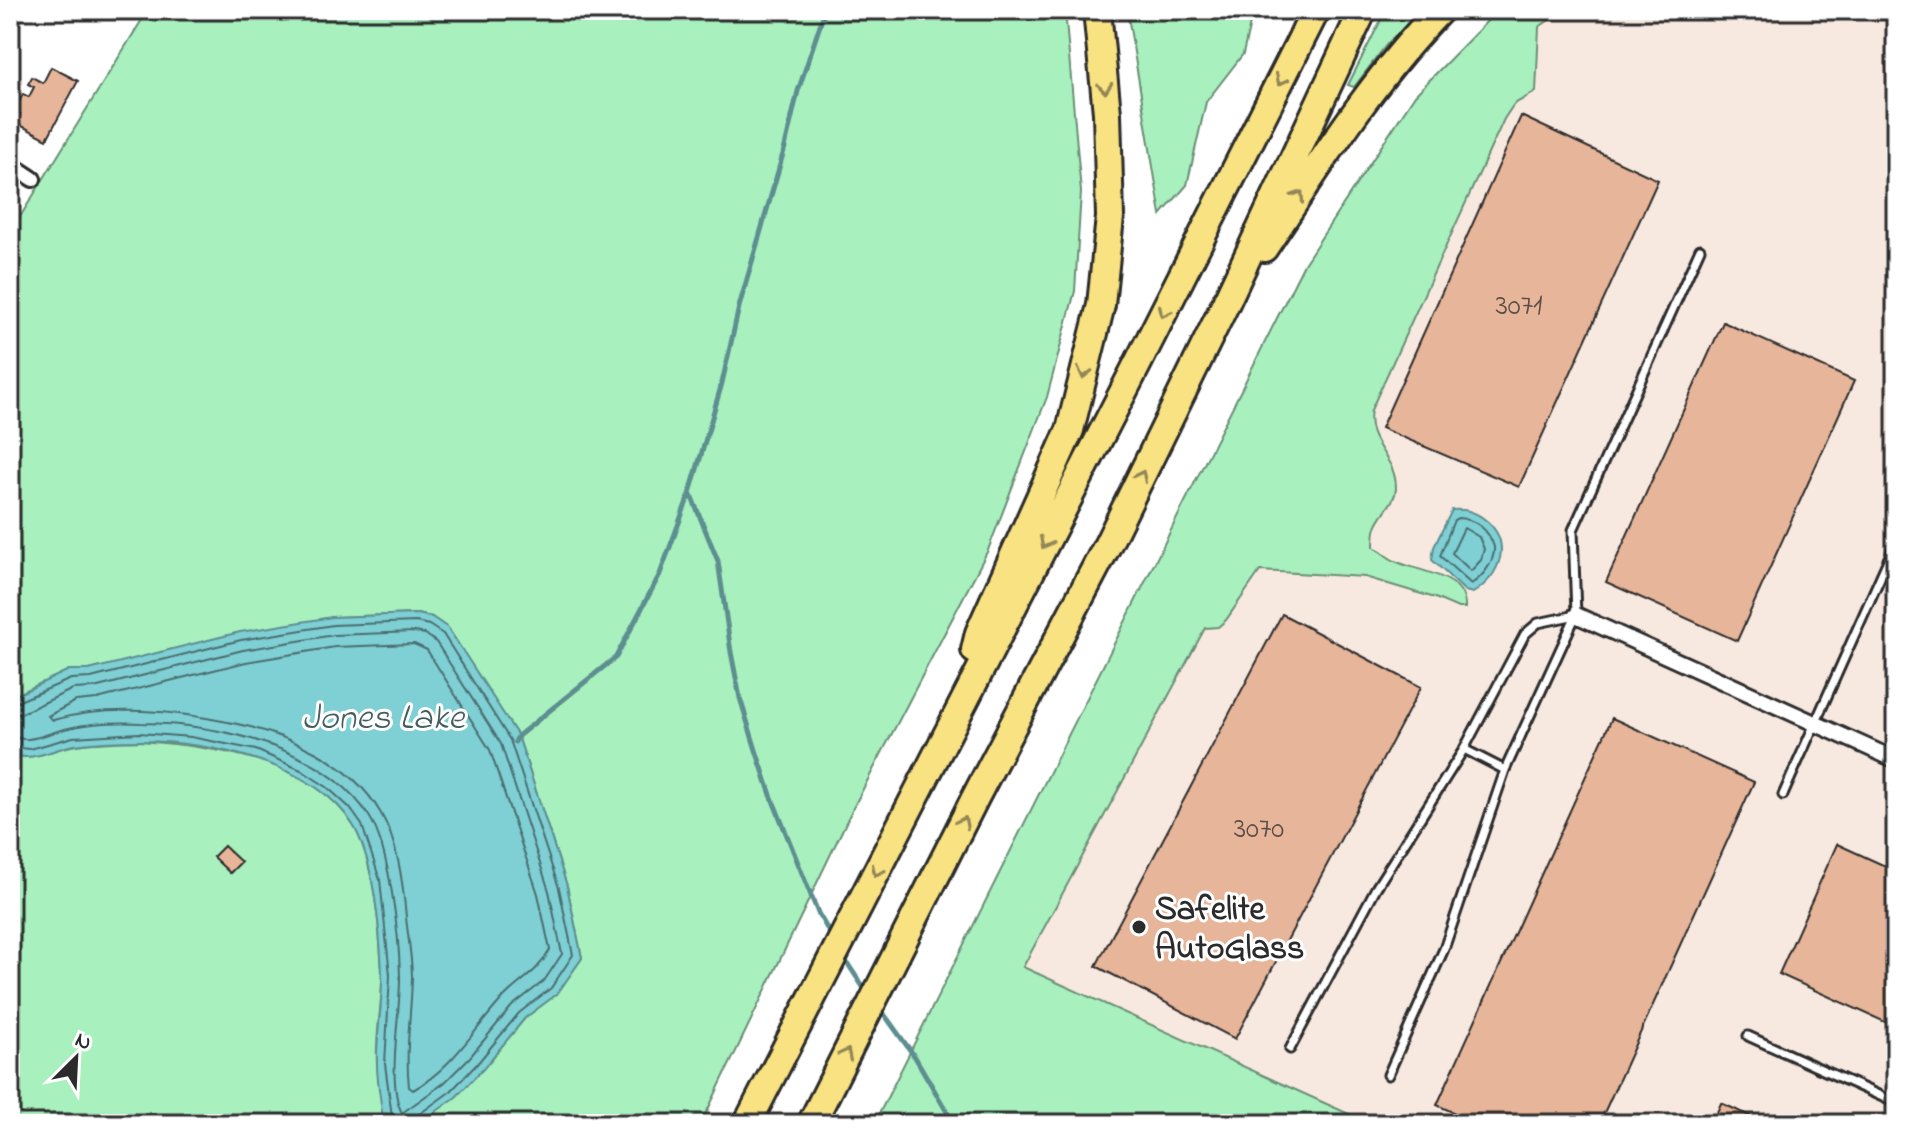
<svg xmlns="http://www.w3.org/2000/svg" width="1906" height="1134" font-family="'Indie Flower',sans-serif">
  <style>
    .built { fill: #f8e9e0 }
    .green { fill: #a8f1bf; stroke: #6a8e75; stroke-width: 2 }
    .water { fill: #7ed0d4; stroke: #5d8e90; stroke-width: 2 }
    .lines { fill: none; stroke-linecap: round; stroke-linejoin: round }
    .shore { stroke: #4c6d6f; stroke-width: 2 }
    .stream { stroke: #5d8e90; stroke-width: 5 }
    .building { fill: #e7b599; stroke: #2b2b2b; stroke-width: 2 }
    .service-casing { stroke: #2b2b2b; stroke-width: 13 }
    .minor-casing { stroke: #2b2b2b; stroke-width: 20 }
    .motorway-casing { stroke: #2b2b2b; stroke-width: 32 }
    .service { stroke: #fff; stroke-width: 7 }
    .minor { stroke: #fff; stroke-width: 14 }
    .motorway { stroke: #f8e281; stroke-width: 26 }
    .oneway { stroke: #928656 }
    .poi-dot { fill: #2b2b2b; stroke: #fff; stroke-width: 3 }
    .labels { text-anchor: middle; stroke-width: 6; stroke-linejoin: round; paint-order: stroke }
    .number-label { font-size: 30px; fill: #5a4e46 }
    .poi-label { font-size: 34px; font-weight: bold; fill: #2b2b2b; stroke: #fff; text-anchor: start }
    .water-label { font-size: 36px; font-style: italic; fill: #445d5e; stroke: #fff }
  </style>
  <rect width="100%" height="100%" fill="#fff"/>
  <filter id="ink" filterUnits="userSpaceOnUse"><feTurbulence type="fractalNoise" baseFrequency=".0125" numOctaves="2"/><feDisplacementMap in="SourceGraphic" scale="16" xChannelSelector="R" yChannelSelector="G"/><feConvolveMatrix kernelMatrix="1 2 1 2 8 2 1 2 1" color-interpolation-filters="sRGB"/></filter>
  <g filter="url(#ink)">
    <!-- built -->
    <path class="built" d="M1564,10H1896V1124H942L954,1075L1539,27Z"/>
    <!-- green -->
    <path class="green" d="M148,10H1065L1081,192L1075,291L1047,397L988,550L851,812L701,1124H415L426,1119L483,1069L525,1018L557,993L582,958L567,886L518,736L432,617L417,614L332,617L89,670H69L10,698V233Z
      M1127,10H1253L1243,54L1206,102L1187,185L1161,215Z
      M1386,10H1422L1387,44L1354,87L1348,85Z
      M1498,10H1564L1539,27L1536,92L1514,104L1504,119L1371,410C1365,445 1396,455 1396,488C1396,502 1380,514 1376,527C1374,533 1374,541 1374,547C1381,551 1388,558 1395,561C1417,572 1467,574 1465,608H1458L1435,598L1365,577L1260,571L1226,620L1218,627L1205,628L1023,967L1371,1124H874L1304,264L1415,95Z
      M140,741C210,746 312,759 353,825C374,858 380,934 382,973C383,1003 375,1034 377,1064C378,1084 384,1104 387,1124H10V754C33,763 54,748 77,745C98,742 119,742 140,741Z"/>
    <!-- water -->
    <path class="water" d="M1452,510C1465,509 1473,511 1483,518C1514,541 1501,575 1473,593L1465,591L1432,560L1434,547Z
      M417,614L432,617L448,628L518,736L567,886L582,958L557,994L525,1018L483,1069L456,1097L426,1119L415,1124H387L383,1119C381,1101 377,1082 377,1064C376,1034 383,1004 382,973C380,932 375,861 353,825C316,763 208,742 141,741C120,741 95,742 74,745C52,749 32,763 10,754V698L69,670H89L240,632L332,617Z"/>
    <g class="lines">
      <!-- shore -->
      <path class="shore" d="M1458,518C1476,519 1489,530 1494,547C1495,561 1483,577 1471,584L1440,556L1454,520Z
        M1464,528L1479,537L1484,549L1481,560L1471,571L1452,553Z
        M414,644L427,650L490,750L538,894L550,950C537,974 518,981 502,999C473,1031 451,1069 413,1090L409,1087C405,1050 411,1015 412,978C412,958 408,937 406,917C403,884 398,841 380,812C351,761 287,734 233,723C175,711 111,704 53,720L48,716L76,701L97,699L246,662L335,647Z
        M10,705L71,679L91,678L241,640L333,625L416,622L429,625L443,634L510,740L559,888L573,955L551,988L519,1013L477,1064L451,1091L418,1115L415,1124
        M10,715L20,714L73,689L94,688L243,650L334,635L415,632L425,634L436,642L501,744L549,891L562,954L544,981L512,1006L470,1057L444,1083L402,1113C386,1084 401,1011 400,975C399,936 390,848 369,816C324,747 218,724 141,723C119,722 91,723 69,728C55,731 41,738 28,739C22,740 16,737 10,737
        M10,747L30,749L73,737L139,733L191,737L256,750L301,770L327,787L350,808L362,825L380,880L390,975L385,1064L393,1124"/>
      <!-- stream -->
      <path class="stream" d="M691,495L718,561L731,652L740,698L756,750L772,798L818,913L833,939
        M515,742L518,736L616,657L660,574L690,493L722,383L739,307L785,147L798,91L825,10
        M842,955L867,993
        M879,1007L915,1057L954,1124"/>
    </g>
    <!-- building -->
    <path class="building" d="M51,67L78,81L47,139L16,123L20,114L14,111L23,94L29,97L34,87L28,84L32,77L43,83Z
      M1521,116L1658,180L1519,487L1381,428Z
      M1723,322L1854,381L1737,641L1606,582Z
      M1282,614L1421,687L1235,1039L1096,966Z
      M1612,718L1754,782L1599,1124H1479L1437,1105Z
      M1837,844L1896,871V1027L1779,974Z
      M224,846L241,862L230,873L213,857Z
      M1721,1103L1768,1124H1712Z"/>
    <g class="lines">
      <defs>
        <path id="service" d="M1464,749L1505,770L1576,615L1573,530L1700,249
          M1783,795L1896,542
          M1748,1036L1896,1103
          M1290,1049L1376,888L1464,749L1525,634L1538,623L1576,615
          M1388,1075L1444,949L1505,770"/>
        <path id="minor" d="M10,164L33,179
          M1576,615L1896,760"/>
        <path id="motorway" d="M1264,248C1319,166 1371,81 1440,10
          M975,650L979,633L1070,430L1101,305L1110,217L1107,113L1097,10
          M747,1124L1138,363L1316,10
          M811,1124L976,796L1107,546L1224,307L1363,10"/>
      </defs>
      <!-- service casing -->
      <use href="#service" class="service-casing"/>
      <!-- minor casing -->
      <use href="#minor" class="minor-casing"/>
      <!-- motorway casing -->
      <use href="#motorway" class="motorway-casing"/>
      <!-- service -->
      <use href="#service" class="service"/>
      <!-- minor -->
      <use href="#minor" class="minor"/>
      <!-- motorway -->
      <use href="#motorway" class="motorway"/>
    </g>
    <!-- one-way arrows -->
    <defs><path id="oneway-chevron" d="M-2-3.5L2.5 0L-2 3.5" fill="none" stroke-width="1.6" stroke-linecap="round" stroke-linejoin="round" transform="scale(2)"/></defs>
    <g class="oneway">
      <use href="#oneway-chevron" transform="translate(1281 80) rotate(117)"/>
      <use href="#oneway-chevron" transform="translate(1105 88) rotate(85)"/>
      <use href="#oneway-chevron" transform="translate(1299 196) rotate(-56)"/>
      <use href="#oneway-chevron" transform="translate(1164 312) rotate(117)"/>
      <use href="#oneway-chevron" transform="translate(1084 373) rotate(104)"/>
      <use href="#oneway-chevron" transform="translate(1141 476) rotate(-64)"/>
      <use href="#oneway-chevron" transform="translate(1045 543) rotate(117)"/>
      <use href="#oneway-chevron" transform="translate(963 822) rotate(-63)"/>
      <use href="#oneway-chevron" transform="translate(877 871) rotate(117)"/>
      <use href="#oneway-chevron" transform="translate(846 1054) rotate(-63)"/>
    </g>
  </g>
  <!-- markers -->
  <circle class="poi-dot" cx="1139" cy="927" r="8"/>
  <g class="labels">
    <!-- number labels -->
    <g class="number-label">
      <text x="1519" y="314">3071</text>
      <text x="1259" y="837">3070</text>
    </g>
    <!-- poi labels -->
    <g class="poi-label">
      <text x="1155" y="919">Safelite<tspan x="1155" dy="39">AutoGlass</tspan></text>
    </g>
    <!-- water labels -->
    <g class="water-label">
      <text x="383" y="728">Jones Lake</text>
    </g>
  </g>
  <!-- margin -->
  <rect width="1906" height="1134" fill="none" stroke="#fff" stroke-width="40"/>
  <rect x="20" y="20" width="1866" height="1094" fill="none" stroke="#2b2b2b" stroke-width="3" filter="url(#ink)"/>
  <!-- north arrow -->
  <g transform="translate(76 1058) rotate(24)" stroke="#ffffff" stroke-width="6" paint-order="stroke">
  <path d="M0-6L14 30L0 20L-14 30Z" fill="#2b2b2b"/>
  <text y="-12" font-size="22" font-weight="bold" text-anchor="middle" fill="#2b2b2b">N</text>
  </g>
</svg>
